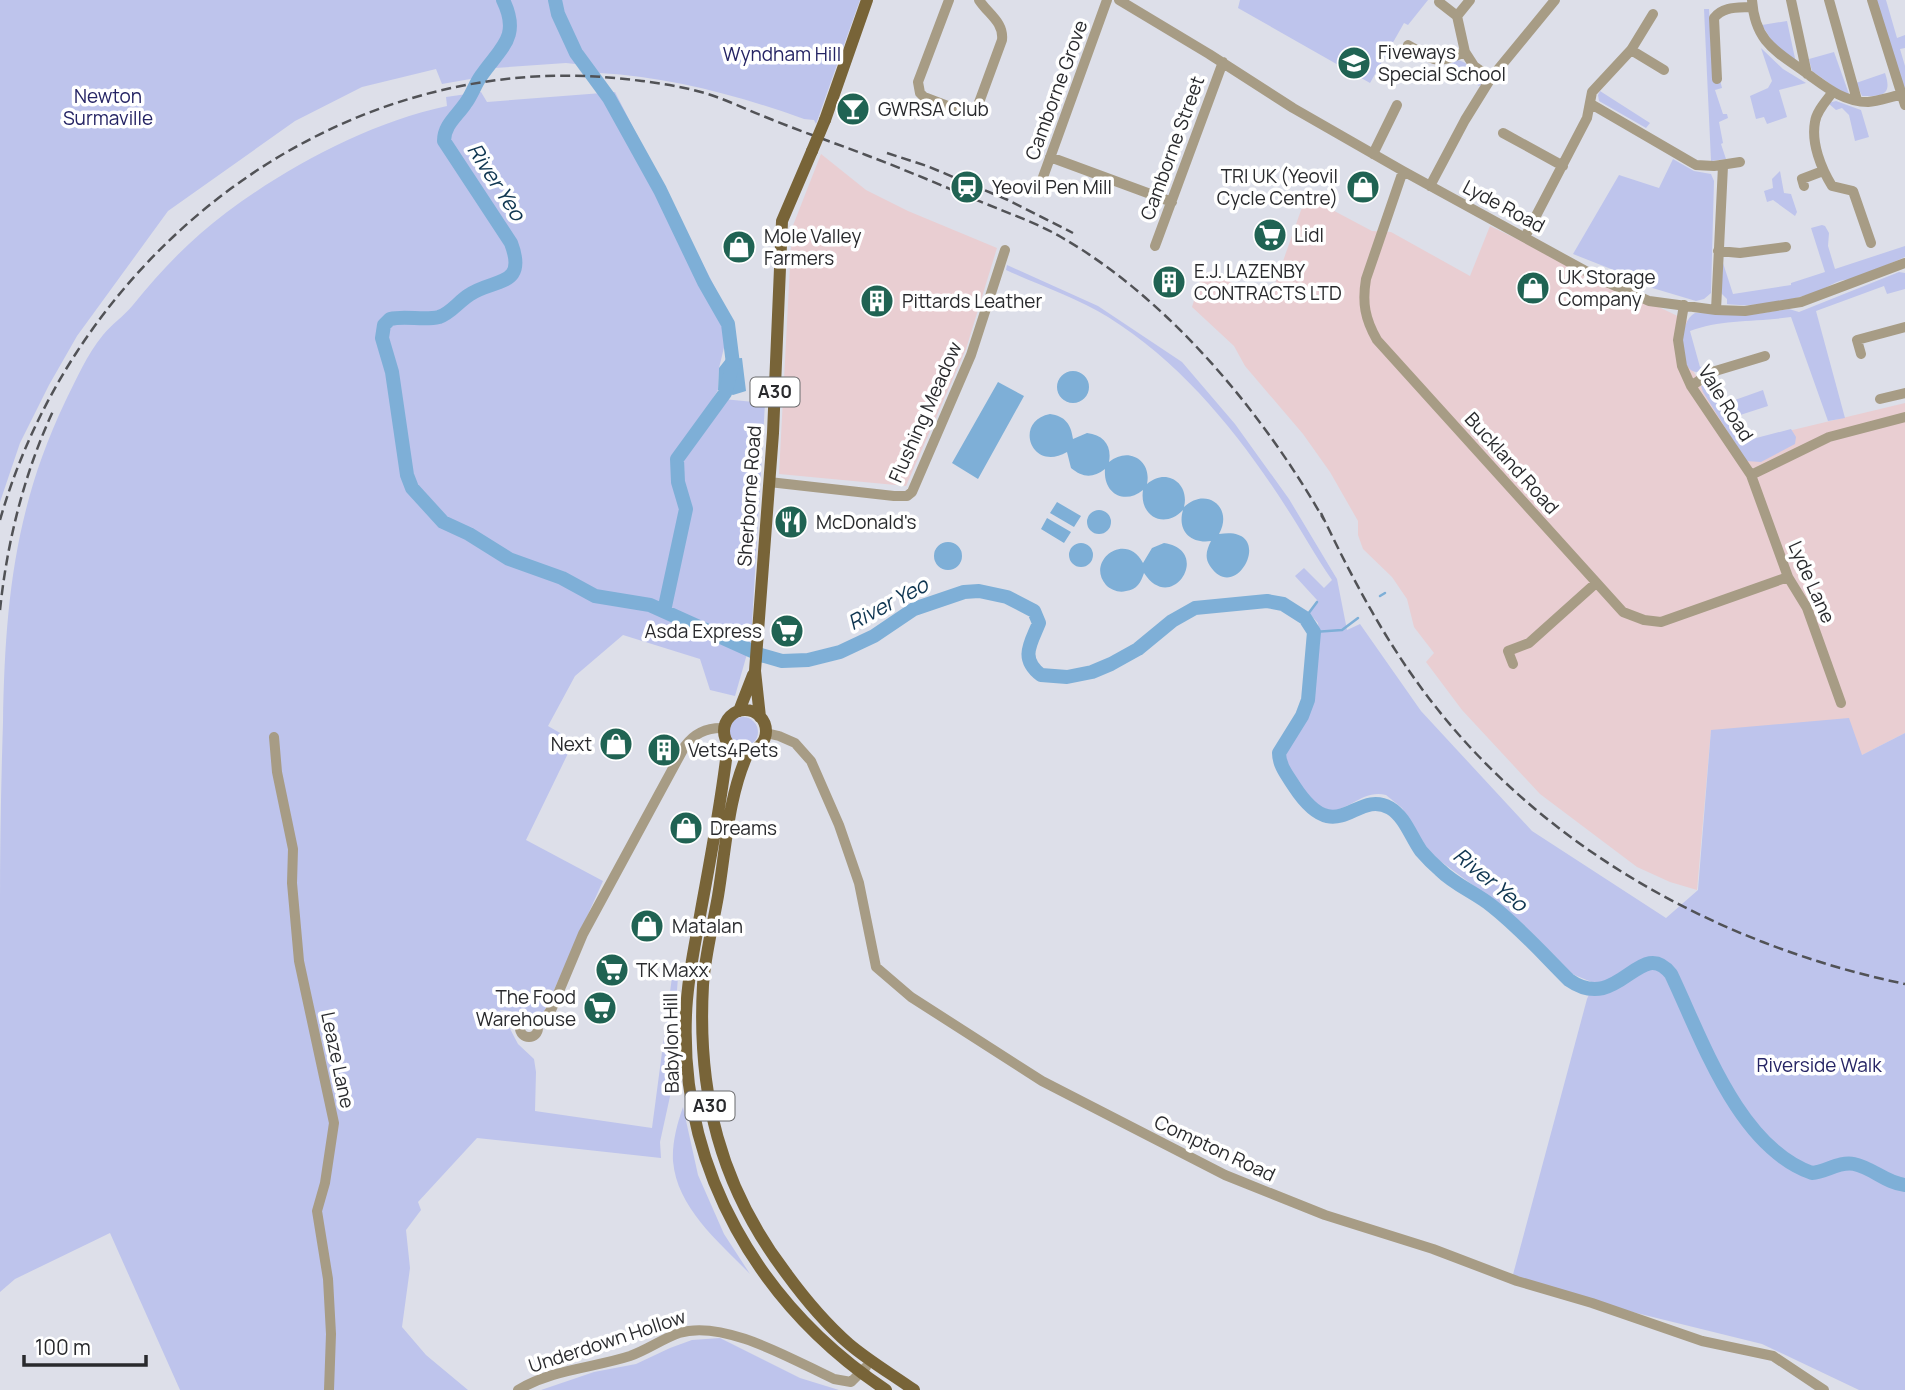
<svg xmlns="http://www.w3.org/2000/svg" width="1905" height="1390" font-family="Manrope,sans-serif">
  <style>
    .industrial { fill: #e9ced2 }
    .green { fill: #bec4ec }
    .water { fill: #7eafd7 }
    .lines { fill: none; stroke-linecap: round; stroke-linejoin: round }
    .stream { stroke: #7eafd7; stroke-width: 2.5 }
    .river { stroke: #7eafd7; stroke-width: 14 }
    .minor { stroke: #a79c85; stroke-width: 10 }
    .major { stroke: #786438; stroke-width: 12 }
    .rail { stroke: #515256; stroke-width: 2.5; stroke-dasharray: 10 5; stroke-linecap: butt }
    .major-bridge { stroke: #786438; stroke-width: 12 }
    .labels { text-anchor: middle; stroke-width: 7; stroke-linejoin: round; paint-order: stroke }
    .shield { fill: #fff; stroke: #696a6c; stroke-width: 2 }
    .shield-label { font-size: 18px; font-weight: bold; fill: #292a2d }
    .poi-label { font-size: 19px; fill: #292a2d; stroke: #fff; text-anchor: start }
    .park-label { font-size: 19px; fill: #252464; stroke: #fff }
    .street-label { font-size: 19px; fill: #292a2d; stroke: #fff }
    .water-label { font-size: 21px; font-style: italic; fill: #0e3550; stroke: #fff }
  </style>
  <rect width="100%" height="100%" fill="#dddfe9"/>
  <!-- industrial -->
  <path class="industrial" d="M821,154L866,190L908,211L997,248L966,349L906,486L779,474L792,228Z
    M1306,196L1372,231L1391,232L1470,276L1490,226L1688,321V363L1739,443L1905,403V733L1862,755L1711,730L1697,890L1670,882L1637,867L1540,794L1462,710L1426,662L1434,653L1414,627L1407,599L1392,577L1363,549L1358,535V521L1330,472L1303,434L1245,366L1234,346L1192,307L1203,271L1270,298Z"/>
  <!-- green -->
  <path class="green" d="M0,0H860L816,124L814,120L804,119C737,95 670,77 599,73L593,66L566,63L480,69L476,78L442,84L436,69L362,87L295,121L168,211L77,336L49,385L20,443L0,502Z
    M1240,0H1428L1408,25L1404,23L1370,83L1238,8Z
    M1875,0H1886L1897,38L1905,35V48L1900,49L1905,66V101Z
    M1704,9H1709L1713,80H1720L1722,88L1715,90L1723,114H1727L1728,118L1719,122L1723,143L1721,144L1726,159L1711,161Z
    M1787,21L1796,63L1772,41L1762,25Z
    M1761,48L1783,69L1806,83L1779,90L1787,117L1767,124L1764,117L1756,119L1750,96L1768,88L1772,81Z
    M1834,52L1849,94L1846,95L1812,71L1809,59Z
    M1458,60C1469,63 1481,74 1481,85L1479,86L1452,67L1449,62Z
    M1885,73C1893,96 1881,96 1862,96L1856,83Z
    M1600,91L1650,123L1646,128L1599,101L1598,95Z
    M481,92L487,102L615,92L731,319L719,368L718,390L713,398L765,403L751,640L735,696L710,690L700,659L623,635L575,676L548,726L574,741L526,840L603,881L544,1012C527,1018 515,1010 500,1010L518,1044L534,1059L536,1072L535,1111L652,1128L672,977H678L674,1030L676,1069L660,1142L661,1158L477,1138L418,1202L421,1210L406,1230L410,1268L402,1327L426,1355L468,1390H180L110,1233L15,1279L0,1292C0,1163 0,1034 0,906C0,845 1,784 3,723C5,606 14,509 65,402C76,380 87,354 103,335C112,324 124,316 133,305C161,270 191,239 227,212C292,164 369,123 447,106L446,97Z
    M1836,101L1861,110L1869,137L1855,141L1849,115L1842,108L1836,110L1828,103Z
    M1673,159L1694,171L1711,174L1714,181L1711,293L1704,299L1696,301L1639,284V280L1573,254L1619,175L1659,188Z
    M1780,171L1784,193L1791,194L1797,212L1795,216L1773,200L1767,202L1764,191L1773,188L1772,179Z
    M1822,225L1825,226L1829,233L1828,246L1835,269L1905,246V257L1852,280C1840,277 1828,288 1816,292C1790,301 1755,308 1727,304V299L1721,293L1723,263L1733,294L1791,285V283L1825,272L1811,228Z
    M1007,265L1098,306L1182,362L1235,424L1289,499L1337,579L1347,630L1360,624L1421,711L1532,831L1666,918L1698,890L1711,730L1849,718L1862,755L1905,733V1390H1859L1762,1344L1511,1282L1587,999L1594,983L1572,974L1500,905L1432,855L1418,838L1402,808L1386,795C1353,786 1337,838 1299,789C1290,777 1283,765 1282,750L1302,724L1313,700L1320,639L1318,623L1309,613L1317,600L1295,576L1304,568L1324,588L1332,580C1315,556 1302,531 1286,507C1239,434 1183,364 1108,317C1077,298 1039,285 1006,270Z
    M1899,272L1905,273V289L1887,294L1884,286L1816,311L1845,418L1828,421L1791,317C1758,322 1720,319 1690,331L1700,367L1710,365C1679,394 1674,323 1695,313L1756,314L1789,309L1799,312Z
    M1708,381L1718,406L1763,390L1768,406L1734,417L1741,442L1791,429L1796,437L1795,444L1761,462L1746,461L1703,392L1701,386Z
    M728 732a15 15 0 1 1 30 0a15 15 0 1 1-30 0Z
    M683,1107L698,1175L724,1234L750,1274C719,1242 677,1208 673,1161C672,1143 677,1124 683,1107Z
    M720,1338L800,1378L839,1390H541L594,1372L636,1364L670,1348L692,1340Z"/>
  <!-- water -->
  <path class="water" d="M742,358L746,391L733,395L718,390L719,368L726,359Z
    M1057 387a16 16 0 1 1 32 0a16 16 0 1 1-32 0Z
    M998,382L1024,396L978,479L952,463Z
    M1050,414C1065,416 1071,424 1073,439L1087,433C1104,435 1112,446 1109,462C1128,446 1152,460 1147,484C1166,467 1190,483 1184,507C1206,486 1234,507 1219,534C1278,524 1237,607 1210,566C1204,557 1207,549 1211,541C1190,544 1177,530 1183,510C1164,530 1139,516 1143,490C1125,505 1103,494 1105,469C1093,478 1083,478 1071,468L1067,452C1031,473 1013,421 1050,414Z
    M1057,502L1081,516L1074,527L1050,513Z
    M1087 522a12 12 0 1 1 24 0a12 12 0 1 1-24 0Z
    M1047,518L1071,532L1064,543L1041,529Z
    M934 556a14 14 0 1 1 28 0a14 14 0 1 1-28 0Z
    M1164,543C1213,550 1172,616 1144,573C1141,582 1137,590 1126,591C1119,593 1111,590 1106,585C1085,561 1126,530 1143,563L1152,548Z
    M1069 555a12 12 0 1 1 24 0a12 12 0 1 1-24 0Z"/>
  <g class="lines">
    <!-- stream -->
    <path class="stream" d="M1380,596L1385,593
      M1305,618L1317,602
      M1314,632L1342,630L1358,618"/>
    <!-- river -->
    <path class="river" d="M503,0C521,37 501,47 481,76C475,84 472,95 465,104C457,116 444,125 444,141L511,243C528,288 493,278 469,295C458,302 451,313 439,317C423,321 406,315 390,319L384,325L382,338L392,372L407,475L412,488L443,522L469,534L509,559L562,578L595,596L650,605L761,655L782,661L808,660L840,652L874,636L914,609L964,592L979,591L1007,597L1034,611L1039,623C1031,643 1019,658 1041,675L1067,677L1092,672L1111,664L1138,649L1172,621L1195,608L1267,601L1283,604L1305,618L1314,632L1308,700L1302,716L1279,753C1279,766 1288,776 1294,786C1337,852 1355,788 1390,808C1405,817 1411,837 1421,851C1427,858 1433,864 1440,870C1455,885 1476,893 1492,906C1520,928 1544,955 1569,980C1619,1015 1640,935 1671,974C1702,1039 1738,1147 1812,1173C1826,1172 1839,1161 1854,1164C1873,1168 1886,1183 1905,1185
      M555,0L558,14L576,53L609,98L660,190L704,282L728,324L733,364L725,393L677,459L678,482L686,509L664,611"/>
    <!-- minor -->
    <path class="minor" d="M949,0L918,82L920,93L924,97L966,113L977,108L1002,40C1004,22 988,14 979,0
      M1119,0L1209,54L1293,108L1403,171L1602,280L1649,301L1716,310L1745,311L1801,302L1905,263
      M1470,0L1457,16L1465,52L1474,66L1491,78
      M1752,0C1755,44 1778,52 1809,75C1827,88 1844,102 1868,102C1878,101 1890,97 1900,95
      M1791,0L1807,74
      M1829,0L1857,100
      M1872,0L1905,105
      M1439,2L1457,16
      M1408,45C1435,60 1434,66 1465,52
      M1631,50L1664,70
      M1717,79L1714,18C1723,6 1738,8 1752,7
      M1832,93C1826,101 1816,112 1815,122C1811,143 1821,168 1832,186L1853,191L1871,243
      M1591,104L1696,165L1714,166L1740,162
      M1503,133L1563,166
      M1373,154L1397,105
      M1050,157L1172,202
      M1403,171L1366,279C1362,303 1365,319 1377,340L1623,612L1644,620L1661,622L1788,577
      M1430,186L1465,120L1491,78L1555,0
      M1804,186L1802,179L1823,171
      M1038,191L1107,0
      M1525,237L1587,118L1592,92L1631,50L1653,14
      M1155,246L1223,62
      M1718,251L1740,253L1786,247
      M1684,305L1678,340L1682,366L1691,386L1751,475L1788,577L1807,608L1841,703
      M1716,310L1723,166
      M1861,354L1857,340L1905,327
      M1691,386L1712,372L1765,356
      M1880,399L1905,393
      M1751,475L1829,437L1905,417
      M769,482L894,496H907L912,492L971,355L1005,250
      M1513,664L1508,651L1529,643L1596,583
      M766,733L779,736L795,743L811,761L839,825L859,883L876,967L911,997L1042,1081L1225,1175L1325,1215L1433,1249L1517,1281L1592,1303L1702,1341L1773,1356L1824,1390
      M274,737L277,772L293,849L292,883L299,961L334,1123L325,1183L317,1211L328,1279L331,1334L329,1390
      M520 1028a9 9 0 1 1 18 0a9 9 0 1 1-18 0Z
      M537,1023L547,1016L552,1008L583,934L685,746C695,732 708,727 725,728
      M518,1390C553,1369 593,1368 630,1356C647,1350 662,1339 679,1333C724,1319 793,1360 834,1379L851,1382L866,1367"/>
    <!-- major -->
    <path class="major" d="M825,120L867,0
      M724 731a21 21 0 1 1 42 0a21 21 0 1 1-42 0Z
      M739,711L753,675
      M760,717L755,671L773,433L782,221L812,151
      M728,743C722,799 711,855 701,910C695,945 687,980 686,1015C680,1170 759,1305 886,1390
      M749,751C728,795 726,848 718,896C713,925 705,955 703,985C697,1093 720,1186 786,1273C805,1299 825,1323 849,1344C869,1361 893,1375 914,1390"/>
    <!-- rail -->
    <path class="rail" d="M887,153L927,166L1008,200L1073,233
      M1321,513C1351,576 1383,637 1425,693C1540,847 1718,945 1905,984
      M0,520C77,250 339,47 625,79C653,82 681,86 708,94C727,100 745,109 763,116C797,130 832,142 866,155C906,170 945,187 984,203C1010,214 1037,223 1061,237C1169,299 1263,413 1324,520
      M0,610C7,542 24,474 53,411"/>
    <!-- major-bridge -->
    <path class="major-bridge" d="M812,151L825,120"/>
  </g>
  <!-- icons -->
  <defs>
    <symbol id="school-disc" viewBox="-11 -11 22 22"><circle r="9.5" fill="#206353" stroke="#fff"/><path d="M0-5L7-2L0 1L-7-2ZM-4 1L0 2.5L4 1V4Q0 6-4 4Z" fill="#fff"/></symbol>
    <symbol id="bar-disc" viewBox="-11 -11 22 22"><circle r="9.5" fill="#206353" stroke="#fff"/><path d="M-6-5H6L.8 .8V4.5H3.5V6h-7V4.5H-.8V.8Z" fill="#fff"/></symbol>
    <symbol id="station-disc" viewBox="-11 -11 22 22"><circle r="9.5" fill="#206353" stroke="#fff"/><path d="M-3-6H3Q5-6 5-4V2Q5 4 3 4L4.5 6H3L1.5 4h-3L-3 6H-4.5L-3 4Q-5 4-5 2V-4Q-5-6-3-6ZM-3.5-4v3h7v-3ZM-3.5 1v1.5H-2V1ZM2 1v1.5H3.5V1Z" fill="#fff"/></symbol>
    <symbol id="shop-disc" viewBox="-11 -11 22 22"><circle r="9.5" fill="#206353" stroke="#fff"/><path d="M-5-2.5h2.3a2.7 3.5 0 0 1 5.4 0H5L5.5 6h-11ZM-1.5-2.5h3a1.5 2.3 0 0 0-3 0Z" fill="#fff"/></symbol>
    <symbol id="supermarket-disc" viewBox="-11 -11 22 22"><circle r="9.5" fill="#206353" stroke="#fff"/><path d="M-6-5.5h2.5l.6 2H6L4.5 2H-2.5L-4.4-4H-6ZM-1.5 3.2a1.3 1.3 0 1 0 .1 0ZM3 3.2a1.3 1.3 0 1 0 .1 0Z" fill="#fff"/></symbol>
    <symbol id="building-disc" viewBox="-11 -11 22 22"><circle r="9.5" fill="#206353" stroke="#fff"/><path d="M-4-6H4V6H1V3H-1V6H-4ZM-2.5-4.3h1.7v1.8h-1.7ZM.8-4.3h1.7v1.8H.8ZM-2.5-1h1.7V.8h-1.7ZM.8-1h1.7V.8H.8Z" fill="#fff"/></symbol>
    <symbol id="restaurant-disc" viewBox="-11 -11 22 22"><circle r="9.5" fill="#206353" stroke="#fff"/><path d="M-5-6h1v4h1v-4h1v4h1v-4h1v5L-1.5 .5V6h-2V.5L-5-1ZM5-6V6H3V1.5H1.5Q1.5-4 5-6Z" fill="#fff"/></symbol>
  </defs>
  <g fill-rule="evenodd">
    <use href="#school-disc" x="1335" y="44" width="38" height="38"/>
    <use href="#bar-disc" x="834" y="90" width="38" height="38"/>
    <use href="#station-disc" x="948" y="168" width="38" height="38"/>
    <use href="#shop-disc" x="1344" y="168" width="38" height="38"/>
    <use href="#supermarket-disc" x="1251" y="216" width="38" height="38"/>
    <use href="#shop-disc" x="720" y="228" width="38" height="38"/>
    <use href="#building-disc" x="1150" y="263" width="38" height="38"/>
    <use href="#shop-disc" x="1514" y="269" width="38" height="38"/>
    <use href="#building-disc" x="858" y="282" width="38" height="38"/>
    <use href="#restaurant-disc" x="772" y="503" width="38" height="38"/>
    <use href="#supermarket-disc" x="768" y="612" width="38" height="38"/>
    <use href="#shop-disc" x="597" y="725" width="38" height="38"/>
    <use href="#building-disc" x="645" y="731" width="38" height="38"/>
    <use href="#shop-disc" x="667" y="809" width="38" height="38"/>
    <use href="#shop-disc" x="628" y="907" width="38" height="38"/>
    <use href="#supermarket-disc" x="593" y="951" width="38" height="38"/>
    <use href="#supermarket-disc" x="581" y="989" width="38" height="38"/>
  </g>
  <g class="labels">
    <!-- shield labels -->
    <g class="shield">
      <rect x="750.5" y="377.5" width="49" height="29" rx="5"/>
      <rect x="685.5" y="1091.5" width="49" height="29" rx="5"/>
    </g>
    <g class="shield-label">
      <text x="775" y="398">A30</text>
      <text x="710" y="1112">A30</text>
    </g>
    <!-- poi labels -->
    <g class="poi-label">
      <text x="1378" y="59">Fiveways<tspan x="1378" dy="22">Special School</tspan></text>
      <text x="878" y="116">GWRSA Club</text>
      <text x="1338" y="183" text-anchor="end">TRI UK (Yeovil<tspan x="1338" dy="22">Cycle Centre)</tspan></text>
      <text x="992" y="194">Yeovil Pen Mill</text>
      <text x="1294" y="242">Lidl</text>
      <text x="764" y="243">Mole Valley<tspan x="764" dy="22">Farmers</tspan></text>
      <text x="1194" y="278">E.J. LAZENBY<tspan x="1194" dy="22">CONTRACTS LTD</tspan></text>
      <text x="1558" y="284">UK Storage<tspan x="1558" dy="22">Company</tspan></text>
      <text x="902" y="308">Pittards Leather</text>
      <text x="816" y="529">McDonald's</text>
      <text x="762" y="638" text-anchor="end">Asda Express</text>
      <text x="592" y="751" text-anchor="end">Next</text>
      <text x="688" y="757">Vets4Pets</text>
      <text x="710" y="835">Dreams</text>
      <text x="672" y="933">Matalan</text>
      <text x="636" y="977">TK Maxx</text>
      <text x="576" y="1004" text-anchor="end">The Food<tspan x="576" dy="22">Warehouse</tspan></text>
    </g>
    <!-- park labels -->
    <g class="park-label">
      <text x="782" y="61">Wyndham Hill</text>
      <text x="108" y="103">Newton<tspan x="108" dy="22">Surmaville</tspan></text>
      <text x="1819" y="1072">Riverside Walk</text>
    </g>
    <!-- street labels -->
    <g class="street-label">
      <text transform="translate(1056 90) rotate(-70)" y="7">Camborne Grove</text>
      <text transform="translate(1172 148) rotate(-70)" y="7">Camborne Street</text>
      <text transform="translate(1504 206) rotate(28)" y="7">Lyde Road</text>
      <text transform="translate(1726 403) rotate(58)" y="7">Vale Road</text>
      <text transform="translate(925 412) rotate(-66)" y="7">Flushing Meadow</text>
      <text transform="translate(1512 463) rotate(48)" y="7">Buckland Road</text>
      <text transform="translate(749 496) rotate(-86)" y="7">Sherborne Road</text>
      <text transform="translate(1812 582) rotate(66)" y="7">Lyde Lane</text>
      <text transform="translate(671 1043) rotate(-91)" y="7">Babylon Hill</text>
      <text transform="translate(338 1060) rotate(78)" y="7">Leaze Lane</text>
      <text transform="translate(1215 1148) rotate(25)" y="7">Compton Road</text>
      <text transform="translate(607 1341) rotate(-18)" y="7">Underdown Hollow</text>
    </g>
    <!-- water labels -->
    <g class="water-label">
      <text transform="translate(496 182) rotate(57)" y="7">River Yeo</text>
      <text transform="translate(888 604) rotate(-28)" y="7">River Yeo</text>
      <text transform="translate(1490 880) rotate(39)" y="7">River Yeo</text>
    </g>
  </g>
  <!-- scale -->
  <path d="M24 1355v10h122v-10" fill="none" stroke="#292a2d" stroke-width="3.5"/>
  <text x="35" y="1355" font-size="21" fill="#292a2d" stroke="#ffffff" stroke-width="5" paint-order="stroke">100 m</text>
</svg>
